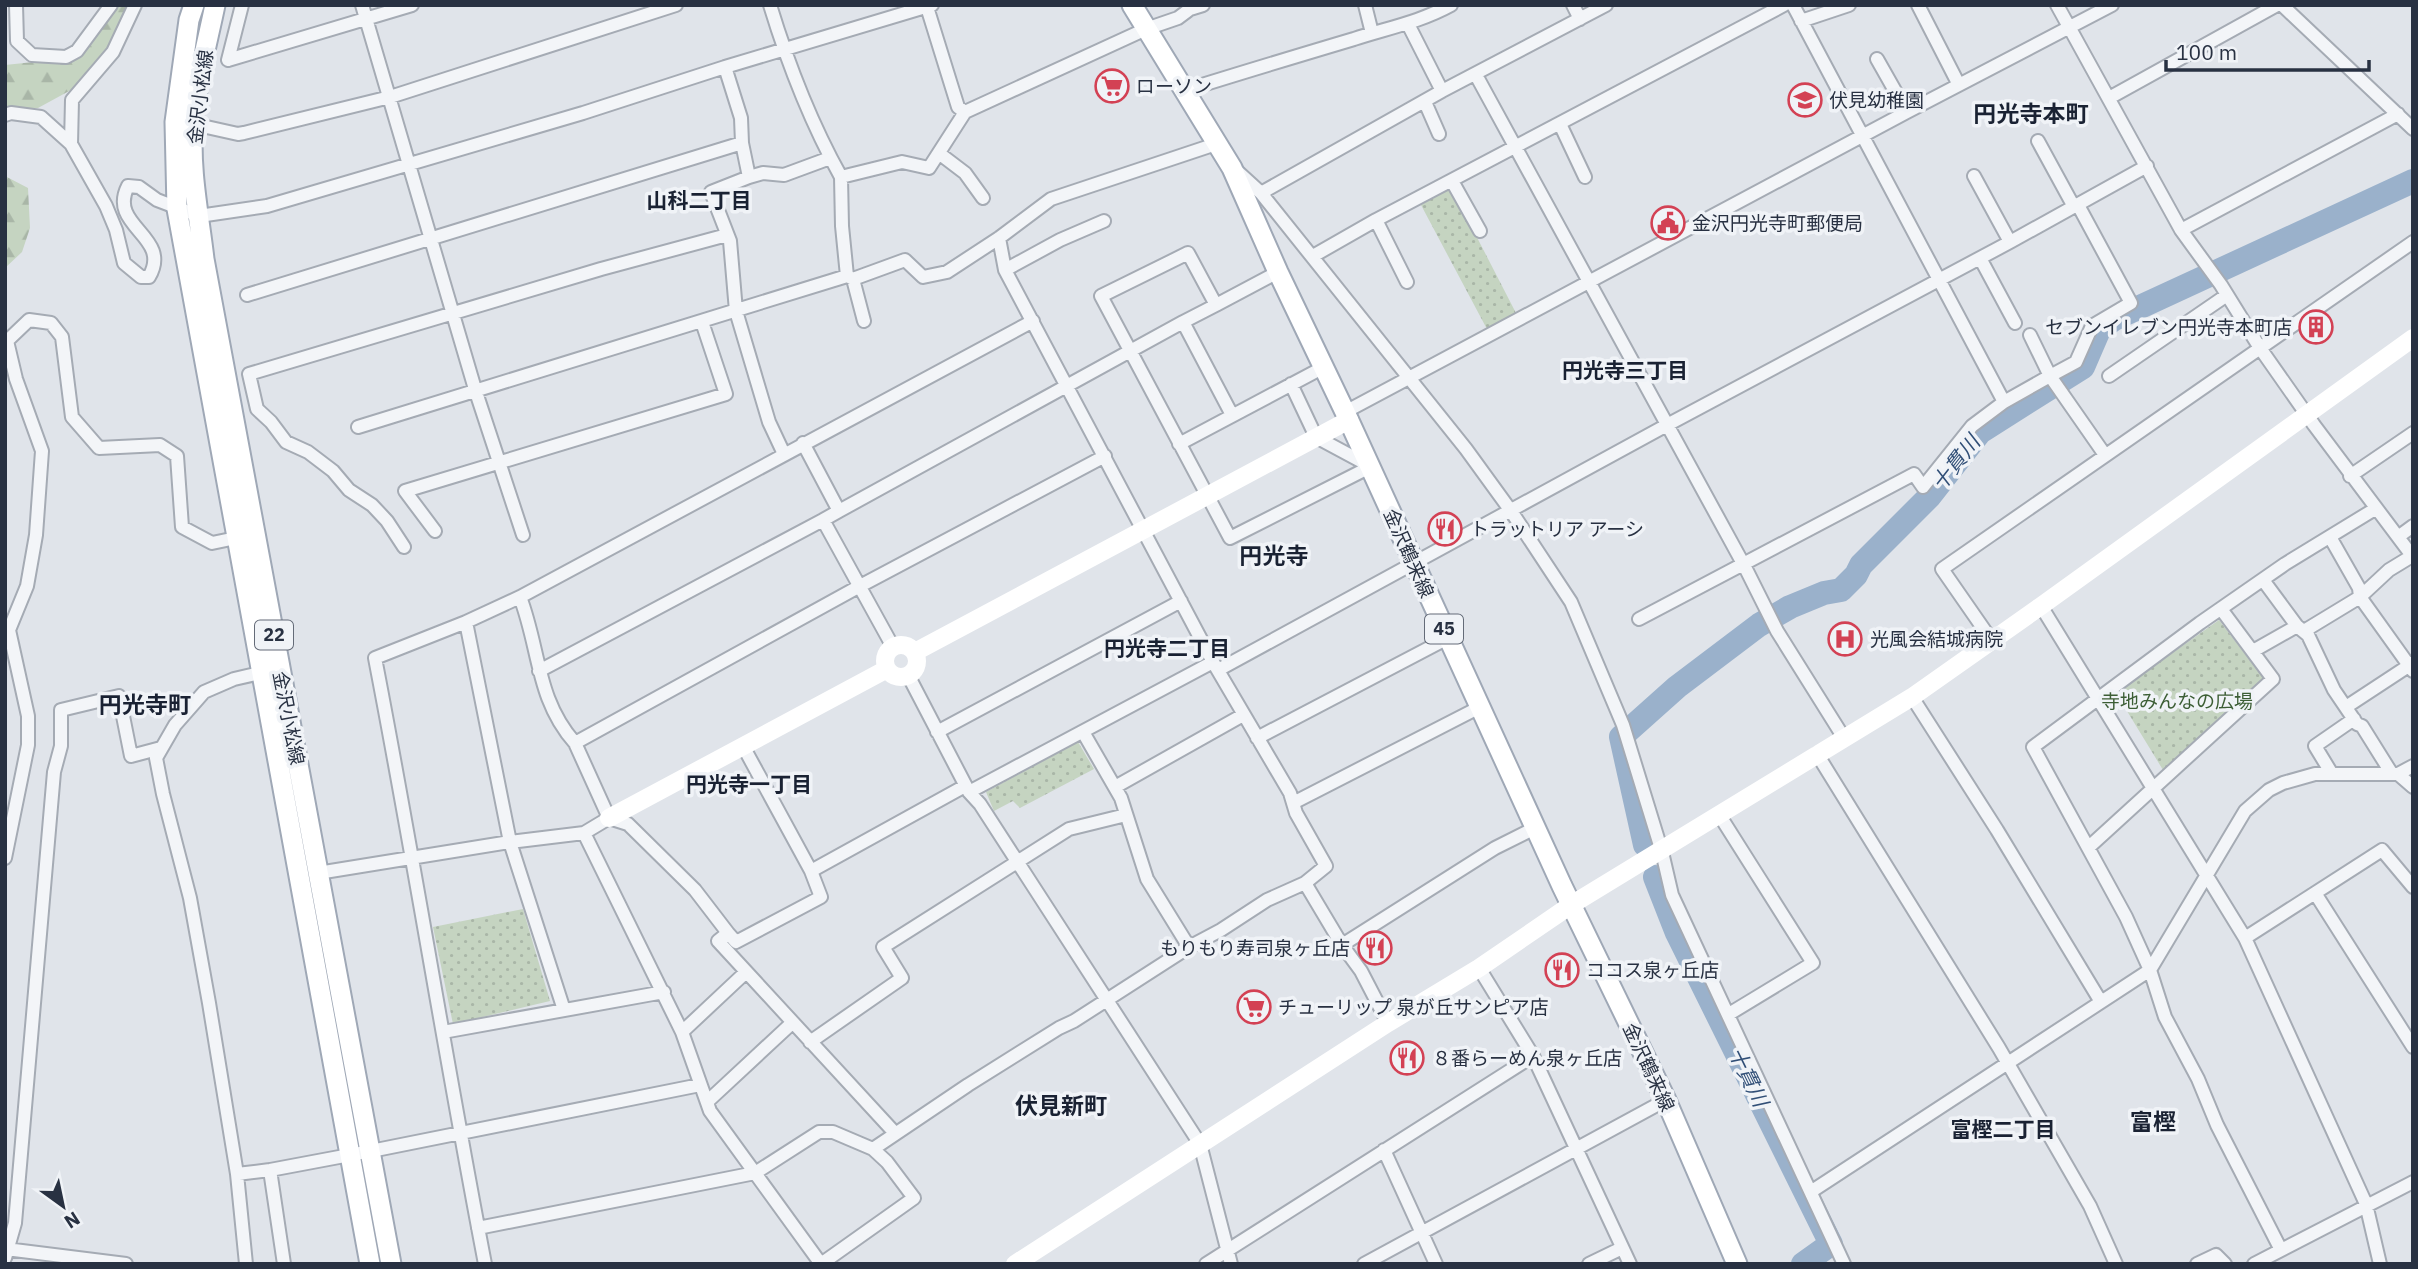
<svg xmlns="http://www.w3.org/2000/svg" width="2418" height="1269" font-family="'IBM Plex Sans','Noto Sans JP',sans-serif">
  <style>
    .grass { fill: url(#grass-dots) }
    .forest { fill: url(#forest-firs) }
    .lines { fill: none; stroke-linecap: round; stroke-linejoin: round }
    .river { stroke: #9ab1cb; stroke-width: 24 }
    .street-casing { stroke: #a5abb4; stroke-width: 16 }
    .primary-casing { stroke: #9fa8b6; stroke-width: 23 }
    .street { stroke: #f3f5f8; stroke-width: 12 }
    .secondary { stroke: #fff; stroke-width: 18 }
    .primary { stroke: #fff; stroke-width: 19 }
    .labels { text-anchor: middle; stroke-width: 7; stroke-linejoin: round; paint-order: stroke }
    .shield { fill: #f0f3f7; stroke: #646b78; stroke-width: 2 }
    .shield-label { font-size: 18px; font-weight: bold; fill: #283142 }
    .poi-label { font-size: 19px; fill: #283142; stroke: #f0f3f7; text-anchor: start }
    .street-label { font-size: 19px; fill: #283142; stroke: #f0f3f7 }
    .park-label { font-size: 19px; fill: #3c5e35; stroke: #f0f3f7 }
    .neighbourhood-label { font-size: 21px; font-weight: bold; fill: #1a2233; stroke: #f0f3f7 }
    .water-label { font-size: 21px; font-style: italic; fill: #314f77; stroke: #f0f3f7 }
    .quarter-label { font-size: 23px; font-weight: bold; fill: #1a2233; stroke: #f0f3f7 }
  </style>
  <defs>
    <pattern id="grass-dots" width="8" height="8" patternUnits="userSpaceOnUse" patternTransform="scale(1.75)"><rect width="8" height="8" fill="#c5d4c1"/><path d="M2 2h.1M6 6h.1" fill="none" stroke="#a9b6a7" stroke-width="1.8" stroke-linecap="round"/></pattern>
    <pattern id="forest-firs" width="22" height="20" patternUnits="userSpaceOnUse" patternTransform="scale(1.75)"><rect width="22" height="20" fill="#c5d4c1"/><path d="M5 1l3.5 6h-7zM16 11l3.5 6h-7z" fill="#a9b6a7"/></pattern>
  </defs>
  <rect width="100%" height="100%" fill="#e0e4ea"/>
  <!-- grass -->
  <path class="grass" d="M1451,187L1517,315L1488,331L1421,205Z
    M2219,620L2264,679L2163,770L2116,693Z
    M1078,742L1094,769L1020,808L1013,801L994,811L986,792Z
    M523,909L550,1001L453,1024L433,927Z"/>
  <!-- forest -->
  <path class="forest" d="M117,5H130L108,51L71,90L38,108L5,109V65L81,57Z
    M5,176L28,188L30,228L22,252L5,268Z"/>
  <g class="lines">
    <!-- river -->
    <path class="river" d="M1645,845L1621,737L1677,687L1759,625L1790,607L1824,593L1841,590L1856,575L1861,565L1929,497L1980,432L2083,367L2099,330L2114,319L2413,181
      M1655,877L1677,933L1831,1244L1803,1264"/>
    <defs>
      <path id="street" d="M16,5L17,41L32,55L66,57L77,51L111,5
        M362,5L475,389L523,535
        M770,5C788,64 811,123 841,177L902,162L929,168L965,112L1146,29L1178,18L1190,9L1203,5
        M1365,5L1372,33
        M1573,5L1580,19
        M1793,5L2004,402L2050,376L2105,455
        M1918,5L1959,85
        M2057,5L2181,230L2221,285L2260,348L2314,425L2413,557
        M2282,5L2413,129
        M927,7L958,107L965,112
        M1801,21L1849,5
        M1408,24L1442,91
        M1877,59L1907,112
        M228,60L412,5
        M228,60L242,5
        M725,67L741,118L742,143L749,177
        M1476,75L1746,569L1777,631L1844,738
        M1183,91C1240,73 1297,56 1354,39C1388,28 1420,22 1451,5
        M2109,98L2277,5
        M1425,102L1439,134
        M5,115L11,113L41,117L71,144L106,206L116,230L124,263L141,277H149C173,236 107,227 128,186L139,187L157,200L199,216L267,206L583,113L725,67L932,5
        M193,124L238,134L244,133L390,97L676,5
        M1560,124L1585,177
        M2038,141L2074,207
        M71,144L72,100L113,52L135,5
        M940,154L965,173L983,198
        M1238,172L1261,193L1466,449L1511,511L1571,602L1623,725L1662,852L1672,895L1844,1264
        M1974,176L2010,242
        M841,177L842,226L847,276
        M1452,181L1480,231
        M1261,193L1442,91L1606,5
        M1376,220L1407,282
        M2181,230L2398,114
        M1313,256L1376,220L1784,5
        M1980,258L2015,323
        M1005,270L1060,240L1104,221
        M1278,272L1216,305L1188,253L1101,296L1230,538L1370,467
        M853,279L864,321
        M247,295L742,143
        M1216,305L1183,322L1232,415
        M2030,335L2050,376L2076,362L2092,326L2131,303L2078,205
        M2109,376L2227,295
        M1291,384L1316,437L1370,466
        M1345,412L1907,112L2112,5
        M358,427L847,276L853,279L905,260L923,277L947,272L999,238L1051,199L1216,144
        M803,443L839,511L823,520L893,647
        M1179,444L1324,367
        M784,454L769,422L736,311L730,241L711,192L749,177L763,173L784,175L830,158
        M2350,476L2413,433
        M839,511L1183,322
        M435,531L405,491L726,394L702,322
        M2330,537L2359,588L2360,597L2413,671
        M2398,537L2413,526
        M404,547L387,521L372,505L349,490L333,471L308,452L286,442L271,422L257,409L249,374L601,269L727,235
        M2263,580L2297,626L2308,635L2334,690L2357,724L2362,726L2392,774
        M520,597C540,649 536,699 575,743L860,586L1105,456
        M2041,606L2245,938L2366,1204L2380,1264
        M1639,619L1914,474L1923,487L1972,426L2004,402
        M466,622L375,658C414,859 446,1062 485,1264
        M2304,631L2360,597L2389,570L2412,556
        M1992,641L1942,569L2413,242
        M2253,651L2297,626
        M1218,670L1667,425L2010,242L2147,166
        M539,671L823,520
        M908,675L969,792L980,804L1200,1144L1231,1264
        M1912,697L1997,830L2101,1002
        M2346,707L2413,663
        M937,732L1181,601
        M1083,732L1121,798L1147,879L1189,947
        M1257,738L1448,638
        M575,743L609,818L628,824L695,890L728,933L718,941L894,1132
        M743,746L811,871
        M1817,754L1999,1048L2090,1206L2116,1264
        M2332,774L2315,746L2354,719
        M2398,774L2413,787
        M1115,787L1243,715
        M969,792L1213,662
        M1293,803L1480,707
        M1720,816L1813,963L1729,1014
        M584,833L609,818
        M2089,847L2273,679L2221,609
        M5,858L28,745V716L9,630L27,586L36,535L42,451L16,379L7,341L29,320L51,323L62,337L72,417L99,448L160,445L177,456L182,527L212,543L236,538
        M318,873L510,842L564,1010
        M1305,883L1342,945L1495,848L1535,828
        M2315,893L2413,1047
        M728,933L736,942L821,897L811,871L965,786
        M2245,938L2382,850L2413,887
        M1342,945L1361,971L1388,1023
        M1479,968L1533,1056L1630,1264
        M443,1032L664,992
        M682,1032L746,972
        M810,1042L902,978L883,947L1069,829L1126,815
        M707,1102L792,1023
        M1384,1150L1436,1264
        M270,1170L284,1264
        M237,1174L270,1170L371,1151L700,1085
        M1812,1191L2150,970L2245,811L2269,790L2283,783L2315,774H2398L2413,766
        M478,1228L755,1173L819,1132H833L873,1149
        M2280,1248L2217,1125L2198,1079L2165,1017L2150,970L2126,917L2033,747L2200,623L2285,564L2375,509
        M6,1249L126,1264
        M5,1258L15,1223L54,772L61,746V710L119,696L131,756L161,748
        M246,1264L237,1174L209,1003L190,898L163,794L156,758L175,725L204,692L234,679L260,673
        M821,1264L710,1111L682,1032L584,833L510,842L466,622L520,597L1033,321
        M821,1264L914,1198L887,1162L873,1149L968,1085L1059,1028L1074,1021L1189,947L1221,930L1267,900L1305,883L1326,866L1296,813L1290,793L1213,662L1005,270L999,238
        M1206,1264L1533,1056
        M1364,1264L1666,1100
        M1589,1264L1622,1248
        M2197,1264L2216,1255L2225,1264
        M2254,1264L2413,1182"/>
      <path id="primary" d="M194,5L189,20L175,122L177,209L370,1264
        M215,5C207,44 196,83 193,123C189,168 199,215 204,259L391,1264
        M1132,5L1232,168L1278,272L1345,412L1562,886L1666,1100L1737,1264"/>
    </defs>
    <!-- street casing -->
    <use href="#street" class="street-casing"/>
    <!-- primary casing -->
    <use href="#primary" class="primary-casing"/>
    <!-- street -->
    <use href="#street" class="street"/>
    <!-- secondary -->
    <path class="secondary" d="M885 661a16 16 0 1 1 32 0a16 16 0 1 1-32 0Z
      M915,652L1349,420
      M609,818L887,669
      M1015,1264L1388,1023L1479,968L1571,905L1912,697L2041,606L2413,338"/>
    <!-- primary -->
    <use href="#primary" class="primary"/>
  </g>
  <!-- icons -->
  <defs>
    <symbol id="supermarket-ring" viewBox="-11 -11 22 22"><circle r="9.5" fill="#f0f3f7" stroke="#d34154" stroke-width="1.5"/><path d="M-6-5.5h2.5l.6 2H6L4.5 2H-2.5L-4.4-4H-6ZM-1.5 3.2a1.3 1.3 0 1 0 .1 0ZM3 3.2a1.3 1.3 0 1 0 .1 0Z" fill="#d34154"/></symbol>
    <symbol id="school-ring" viewBox="-11 -11 22 22"><circle r="9.5" fill="#f0f3f7" stroke="#d34154" stroke-width="1.5"/><path d="M0-5L7-2L0 1L-7-2ZM-4 1L0 2.5L4 1V4Q0 6-4 4Z" fill="#d34154"/></symbol>
    <symbol id="civic-ring" viewBox="-11 -11 22 22"><circle r="9.5" fill="#f0f3f7" stroke="#d34154" stroke-width="1.5"/><path d="M-.6-6.5H3V-4.5H.6V-3L4-1V1h2V6H-6V1h2V-1L-.6-3ZM-1.2 2.5V6h2.4V2.5Z" fill="#d34154"/></symbol>
    <symbol id="building-ring" viewBox="-11 -11 22 22"><circle r="9.5" fill="#f0f3f7" stroke="#d34154" stroke-width="1.5"/><path d="M-4-6H4V6H1V3H-1V6H-4ZM-2.5-4.3h1.7v1.8h-1.7ZM.8-4.3h1.7v1.8H.8ZM-2.5-1h1.7V.8h-1.7ZM.8-1h1.7V.8H.8Z" fill="#d34154"/></symbol>
    <symbol id="restaurant-ring" viewBox="-11 -11 22 22"><circle r="9.5" fill="#f0f3f7" stroke="#d34154" stroke-width="1.5"/><path d="M-5-6h1v4h1v-4h1v4h1v-4h1v5L-1.5 .5V6h-2V.5L-5-1ZM5-6V6H3V1.5H1.5Q1.5-4 5-6Z" fill="#d34154"/></symbol>
    <symbol id="hospital-ring" viewBox="-11 -11 22 22"><circle r="9.5" fill="#f0f3f7" stroke="#d34154" stroke-width="1.5"/><path d="M-5-5h3v3.5h4V-5h3V5h-3V1.5h-4V5h-3Z" fill="#d34154"/></symbol>
  </defs>
  <g fill-rule="evenodd">
    <use href="#supermarket-ring" x="1093" y="67" width="38" height="38"/>
    <use href="#school-ring" x="1786" y="81" width="38" height="38"/>
    <use href="#civic-ring" x="1649" y="204" width="38" height="38"/>
    <use href="#building-ring" x="2297" y="308" width="38" height="38"/>
    <use href="#restaurant-ring" x="1426" y="510" width="38" height="38"/>
    <use href="#hospital-ring" x="1826" y="620" width="38" height="38"/>
    <use href="#restaurant-ring" x="1356" y="929" width="38" height="38"/>
    <use href="#restaurant-ring" x="1543" y="951" width="38" height="38"/>
    <use href="#supermarket-ring" x="1235" y="988" width="38" height="38"/>
    <use href="#restaurant-ring" x="1388" y="1039" width="38" height="38"/>
  </g>
  <g class="labels">
    <!-- shield labels -->
    <g class="shield">
      <rect x="1425" y="614.5" width="38" height="29" rx="5"/>
      <rect x="255" y="620.5" width="38" height="29" rx="5"/>
    </g>
    <g class="shield-label">
      <text x="1444" y="635">45</text>
      <text x="274" y="641">22</text>
    </g>
    <!-- poi labels -->
    <g class="poi-label">
      <text x="1136" y="93">ローソン</text>
      <text x="1829" y="107">伏見幼稚園</text>
      <text x="1692" y="230">金沢円光寺町郵便局</text>
      <text x="2292" y="334" text-anchor="end">セブンイレブン円光寺本町店</text>
      <text x="1470" y="536">トラットリア アーシ</text>
      <text x="1870" y="646">光風会結城病院</text>
      <text x="1350" y="955" text-anchor="end">もりもり寿司泉ヶ丘店</text>
      <text x="1586" y="977">ココス泉ヶ丘店</text>
      <text x="1278" y="1014">チューリップ 泉が丘サンピア店</text>
      <text x="1432" y="1065">８番らーめん泉ヶ丘店</text>
    </g>
    <!-- street labels -->
    <g class="street-label">
      <text transform="translate(200 97) rotate(-83)" y="7">金沢小松線</text>
      <text transform="translate(1409 553) rotate(66)" y="7">金沢鶴来線</text>
      <text transform="translate(289 718) rotate(79)" y="7">金沢小松線</text>
      <text transform="translate(1649 1067) rotate(65)" y="7">金沢鶴来線</text>
    </g>
    <!-- park labels -->
    <g class="park-label">
      <text x="2177" y="708">寺地みんなの広場</text>
    </g>
    <!-- neighbourhood labels -->
    <g class="neighbourhood-label">
      <text x="699" y="208">山科二丁目</text>
      <text x="1625" y="378">円光寺三丁目</text>
      <text x="1167" y="656">円光寺二丁目</text>
      <text x="749" y="792">円光寺一丁目</text>
      <text x="2003" y="1137">富樫二丁目</text>
    </g>
    <!-- water labels -->
    <g class="water-label">
      <text transform="translate(1956 463) rotate(-52)" y="7">十貫川</text>
      <text transform="translate(1748 1077) rotate(64)" y="7">十貫川</text>
    </g>
    <!-- quarter labels -->
    <g class="quarter-label">
      <text x="2031" y="122">円光寺本町</text>
      <text x="1274" y="564">円光寺</text>
      <text x="145" y="713">円光寺町</text>
      <text x="1061" y="1114">伏見新町</text>
      <text x="2153" y="1130">富樫</text>
    </g>
  </g>
  <!-- border -->
  <rect width="2418" height="1269" fill="none" stroke="#283142" stroke-width="14"/>
  <!-- north arrow -->
  <g transform="translate(63 1206) rotate(147)" stroke="#f0f3f7" stroke-width="5" paint-order="stroke">
  <path d="M0-5L12 26L0 18L-12 26Z" fill="#283142"/>
  <text y="-10" font-size="19" font-weight="bold" text-anchor="middle" fill="#283142">N</text>
  </g>
  <!-- scale -->
  <path d="M2166 60v10h203v-10" fill="none" stroke="#283142" stroke-width="3.5"/>
  <text x="2176" y="60" font-size="21" fill="#283142" stroke="#f0f3f7" stroke-width="5" paint-order="stroke">100 m</text>
</svg>
